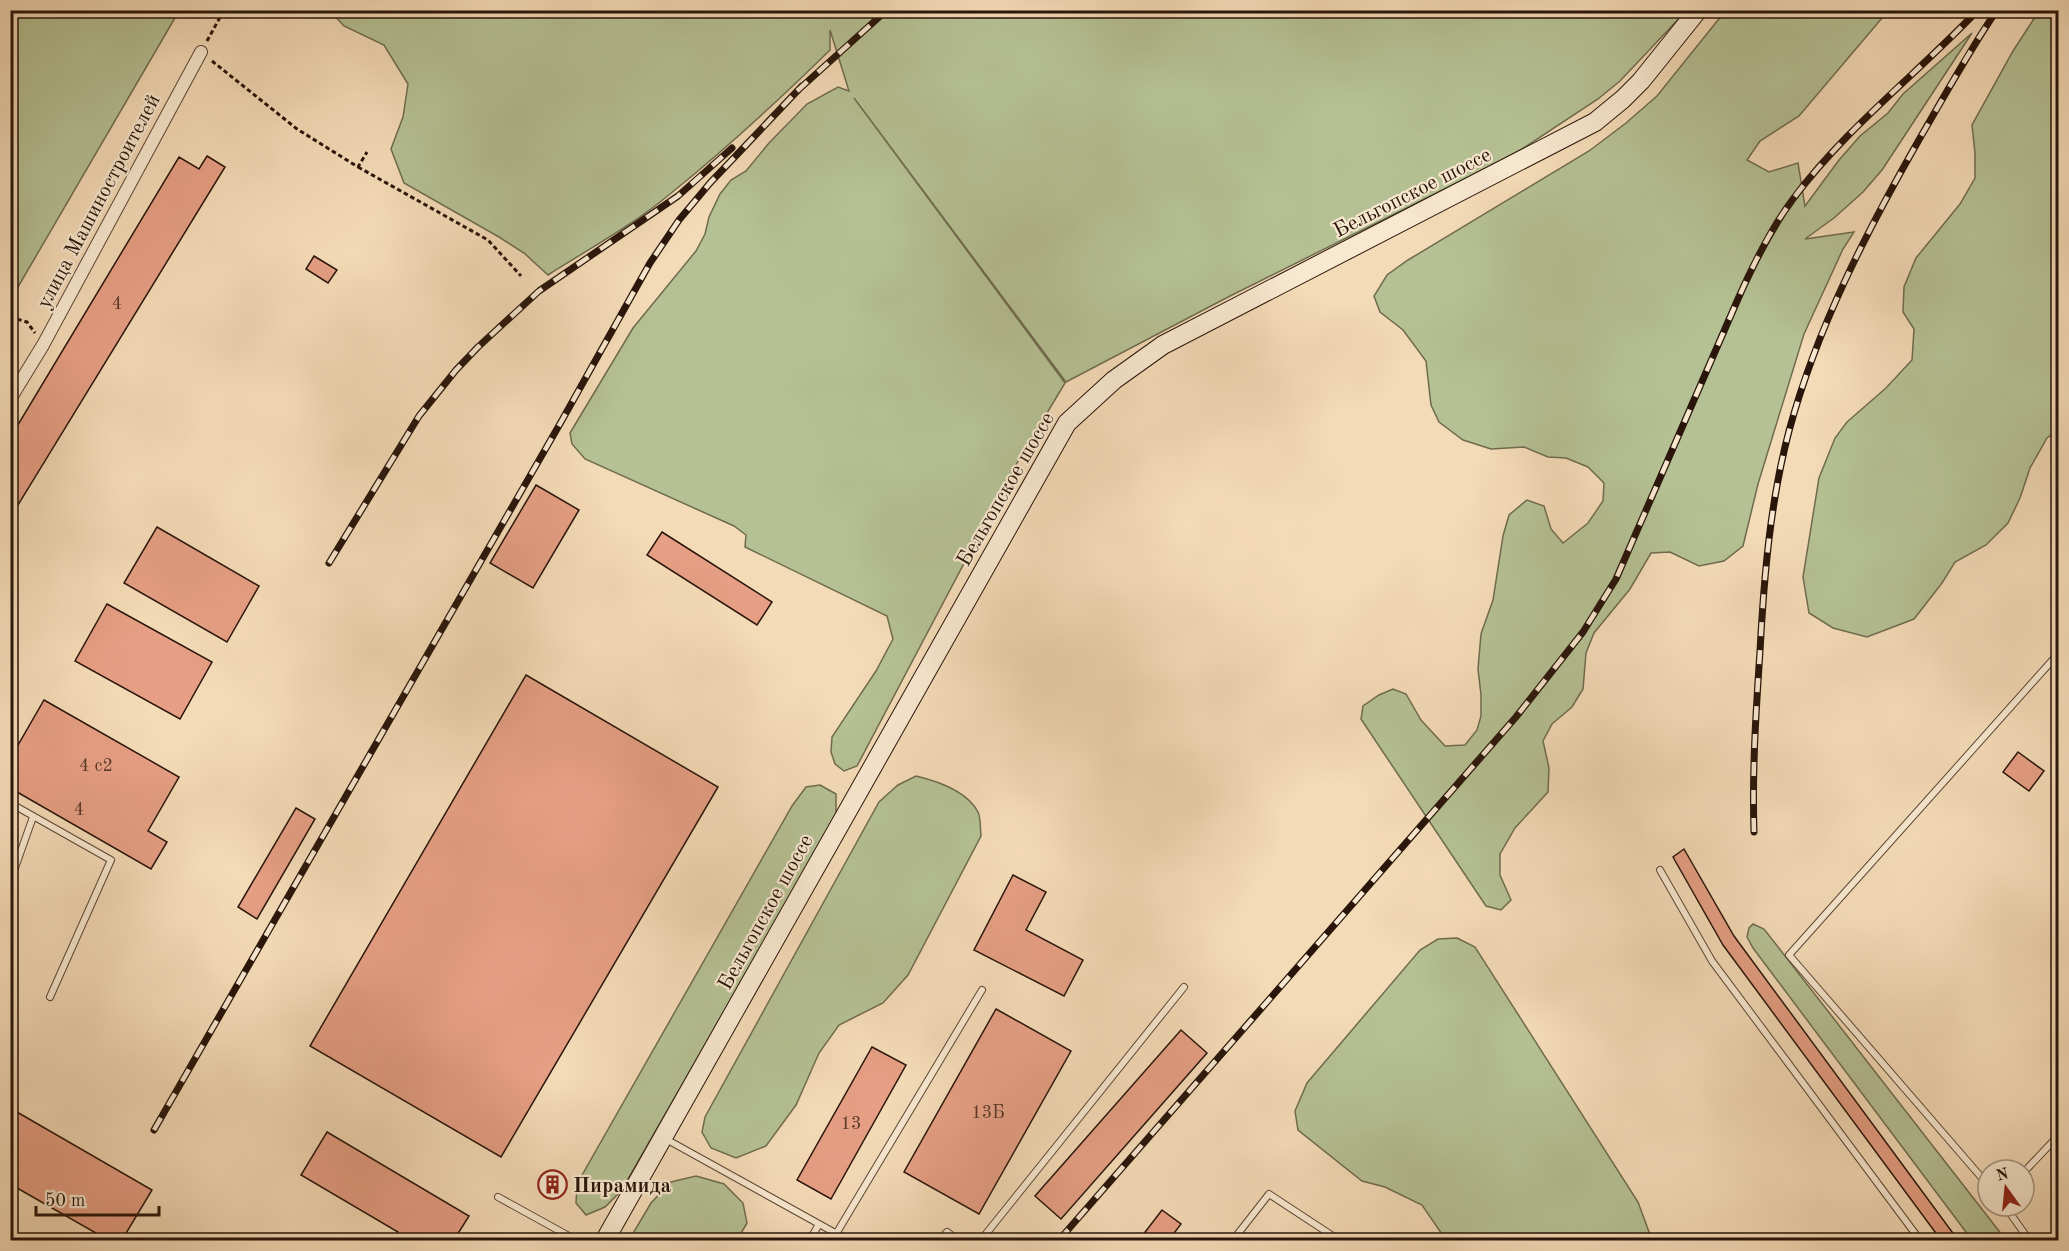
<svg xmlns="http://www.w3.org/2000/svg" width="2069" height="1251" font-family="'Old Standard TT',serif">
  <style>
    .green { fill: #b5c194; stroke: #6f6b4f; stroke-width: 1.5 }
    .building { fill: #e69f84; stroke: #29150a; stroke-width: 1.5 }
    .lines { fill: none; stroke-linecap: round; stroke-linejoin: round }
    .lane-casing { stroke: #5c4635; stroke-width: 8 }
    .street-casing { stroke: #5c4635; stroke-width: 14 }
    .secondary-casing { stroke: #29150a; stroke-width: 20 }
    .path { stroke: #29150a; stroke-width: 3; stroke-dasharray: 4.5 3; stroke-linecap: butt }
    .lane { stroke: #f8e8d0; stroke-width: 6 }
    .street { stroke: #f8e8d0; stroke-width: 12 }
    .secondary { stroke: #f8e8d0; stroke-width: 18 }
    .rail-casing { stroke: #29150a; stroke-width: 7 }
    .rail { stroke: #f8e8d0; stroke-width: 4.5; stroke-dasharray: 14; stroke-linecap: butt }
    .labels { text-anchor: middle; stroke-width: 4.5; stroke-linejoin: round; paint-order: stroke }
    .number-label { font-size: 18px; fill: #583828 }
    .street-label { font-size: 21px; fill: #29150a; stroke: #f8e8d0 }
    .poi-label { font-size: 21px; font-weight: bold; fill: #29150a; stroke: #f8e8d0; text-anchor: start }
  </style>
  <rect width="100%" height="100%" fill="#f4dbb7"/>
  <filter id="stains"><feTurbulence type="fractalNoise" baseFrequency=".00333" numOctaves="4"/><feColorMatrix values="0 0 0 0 .2 0 0 0 0 .09 0 0 0 0 .02 0 0 0 .5 -.17"/></filter>
  <radialGradient id="worn" r=".72"><stop offset=".6" stop-color="#630" stop-opacity="0"/><stop offset="1" stop-color="#630" stop-opacity=".3"/></radialGradient>
  <!-- green -->
  <path class="green" d="M11,10L179,11L11,299L10,11Z
    M1726,10L1888,11L1799,116L1760,141L1747,160L1769,172L1798,163L1805,206L1839,160L1860,136L1888,113L1903,94L1972,33L1882,170L1863,192L1834,218L1805,239L1854,232L1843,249L1804,334L1758,484L1743,546L1724,561L1699,566L1670,552L1651,553L1630,589L1594,633L1586,653L1583,689L1572,707L1552,724L1543,741L1549,768L1548,792L1515,828L1500,854V875L1511,900L1501,910L1486,906L1361,719L1363,706L1379,695L1393,689L1406,694L1421,720L1445,746L1465,745L1477,730L1481,716V695L1478,669L1481,634L1493,600L1503,536L1509,515L1527,500L1544,506L1551,529L1563,543L1588,523L1603,501L1604,483L1588,467L1566,458L1548,457L1524,447L1491,449L1463,440L1439,422L1431,405L1426,361L1403,330L1380,312L1374,296L1387,275L1408,260L1589,151L1626,123L1657,96Z
    M330,11H1686L1620,81L1598,99L1513,155L1232,295L1066,382L854,98L1065,383L1017,463L857,766L844,771L835,764L831,752L832,737L876,671L893,639L887,616L745,547L746,535L734,526L585,459L572,444L570,433L633,328L696,251L705,234L709,217L720,194L731,180L746,171L769,143L807,104L838,87L849,91L830,30V50C779,100 726,149 670,194C633,225 589,249 548,275L524,253L499,237L404,183L391,149L403,117L408,84L384,45L344,26Z
    M2039,11H2058V430L2047,438L2030,468L2020,498L2008,523L1986,545L1955,562L1942,583L1914,619L1867,637L1833,628L1809,613L1803,577L1819,478L1835,438L1847,422L1886,388L1912,360L1914,329L1903,312L1904,287L1916,258L1960,204L1975,178V153L1972,125L2013,51Z
    M916,776C937,781 967,791 978,812C981,818 980,829 981,836L908,975L883,1003L839,1025L819,1053L796,1105L766,1146L736,1158L711,1148L702,1132L705,1117L879,802L898,785Z
    M820,785L836,794V816L621,1191L605,1207L586,1215L576,1203L577,1184L792,806L806,787Z
    M1753,924L1764,929L2006,1240H1972L1753,948L1747,937L1749,928Z
    M1457,938L1475,947L1638,1202L1652,1240H1446L1422,1205L1385,1187L1362,1181L1298,1130L1295,1111L1307,1083L1420,950L1438,939Z
    M696,1176L724,1184L743,1203L747,1223L737,1240H629L651,1203L671,1182Z"/>
  <!-- building -->
  <path class="building" d="M207,156L225,167L10,518V438L179,157L199,169Z
    M314,256L337,270L328,283L306,269Z
    M536,485L579,510L533,588L490,563Z
    M157,527L259,586L227,642L124,583Z
    M662,532L772,602L757,625L647,555Z
    M107,604L212,662L180,719L75,661Z
    M526,675L718,787L501,1157L310,1046Z
    M44,700L179,777L148,831L167,842L151,869L10,788V759Z
    M2018,752L2044,771L2029,791L2003,772Z
    M296,808L315,819L257,919L238,907Z
    M1684,849L1734,936L1958,1240H1941L1723,945L1673,857Z
    M1013,875L1046,892L1026,930L1083,960L1064,996L974,950Z
    M996,1009L1071,1051L979,1214L904,1172Z
    M1181,1030L1207,1053L1061,1219L1035,1196Z
    M872,1047L906,1065L831,1199L797,1180Z
    M10,1108L152,1190L122,1240H108L10,1184Z
    M327,1132L469,1216L454,1240H393L398,1232L301,1175Z
    M550,1176L561,1183L554,1195L543,1188Z
    M1162,1210L1181,1224L1169,1240H1139Z"/>
  <g class="lines">
    <defs>
      <path id="lane" d="M10,803L111,860L50,997
        M1660,870L1712,961L1920,1240
        M10,882L33,817
        M664,1138L848,1240
        M2024,1172L2058,1136
        M1988,1185L1789,955L2058,654
        M498,1197L576,1240
        M2005,1206L2029,1240
        M836,1234L982,990
        M810,1240L819,1224
        M940,1240L947,1232L958,1240
        M981,1240L1184,987
        M1233,1240L1269,1194L1339,1240"/>
      <path id="street" d="M10,399L43,345L201,52"/>
      <path id="secondary" d="M605,1240L1067,423L1114,380L1163,345L1595,122L1623,99L1641,81L1698,10"/>
    </defs>
    <!-- lane casing -->
    <use href="#lane" class="lane-casing"/>
    <!-- street casing -->
    <use href="#street" class="street-casing"/>
    <!-- secondary casing -->
    <use href="#secondary" class="secondary-casing"/>
    <!-- path -->
    <path class="path" d="M207,41L224,10
      M212,61L297,129L358,167L367,152
      M358,167L488,240L521,276
      M10,317L27,322L35,333"/>
    <!-- lane -->
    <use href="#lane" class="lane"/>
    <!-- street -->
    <use href="#street" class="street"/>
    <!-- secondary -->
    <use href="#secondary" class="secondary"/>
    <defs>
      <path id="rail" d="M797,91L887,10
        M329,563L419,416L456,370L478,347L539,291L678,196L732,148
        M1754,832C1752,771 1756,711 1760,651C1764,577 1770,503 1789,431C1817,327 1867,231 1920,138C1945,95 1969,51 1997,10
        M154,1130L561,422L650,263L679,220L710,183L802,86
        M1059,1240L1516,717L1583,632L1616,579L1738,299C1753,265 1770,230 1793,199C1846,128 1917,74 1978,10"/>
    </defs>
    <!-- rail casing -->
    <use href="#rail" class="rail-casing"/>
    <!-- rail -->
    <use href="#rail" class="rail"/>
  </g>
  <!-- icons -->
  <defs>
    <symbol id="building-ring" viewBox="-11 -11 22 22"><circle r="9.5" fill="#f8e8d0" stroke="#8f2418" stroke-width="1.5"/><path d="M-4-6H4V6H1V3H-1V6H-4ZM-2.5-4.3h1.7v1.8h-1.7ZM.8-4.3h1.7v1.8H.8ZM-2.5-1h1.7V.8h-1.7ZM.8-1h1.7V.8H.8Z" fill="#8f2418"/></symbol>
  </defs>
  <g fill-rule="evenodd">
    <use href="#building-ring" x="536" y="1168" width="33" height="33"/>
  </g>
  <g class="labels">
    <!-- number labels -->
    <g class="number-label">
      <text x="117" y="309">4</text>
      <text x="96" y="771">4 с2</text>
      <text x="79" y="815">4</text>
      <text x="988" y="1118">13Б</text>
      <text x="851" y="1129">13</text>
    </g>
    <!-- street labels -->
    <g class="street-label">
      <text transform="translate(1412 192) rotate(-27)" y="7">Бельгопское шоссе</text>
      <text transform="translate(98 201) rotate(-62)" y="7">улица Машиностроителей</text>
      <text transform="translate(1005 489) rotate(-60)" y="7">Бельгопское шоссе</text>
      <text transform="translate(765 912) rotate(-61)" y="7">Бельгопское шоссе</text>
    </g>
    <!-- poi labels -->
    <g class="poi-label">
      <text x="573" y="1192">Пирамида</text>
    </g>
  </g>
  <!-- margin -->
  <rect width="2069" height="1251" fill="none" stroke="#f4dbb7" stroke-width="36"/>
  <rect x="12" y="12" width="2045" height="1227" fill="none" stroke="#29150a" stroke-width="3"/>
  <rect x="18" y="18" width="2033" height="1215" fill="none" stroke="#29150a" stroke-width="1.5"/>
  <!-- north arrow -->
  <g transform="translate(2006 1188) rotate(345)"><circle r="28" fill="#f8e8d0" stroke="#a59481" stroke-width="1.5"/>
  <path d="M0-4.5L10 22L0 15L-10 22Z" fill="#8f2418"/>
  <text y="-9" font-size="16" font-weight="bold" text-anchor="middle" fill="#29150a">N</text>
  </g>
  <!-- scale -->
  <path d="M36 1206v9h123v-9" fill="none" stroke="#29150a" stroke-width="3"/>
  <text x="45" y="1206" font-size="18" fill="#29150a" stroke="#f8e8d0" stroke-width="4.5" paint-order="stroke">50 m</text>
  <rect width="100%" height="100%" filter="url(#stains)"/>
  <rect width="100%" height="100%" fill="url(#worn)"/>
</svg>
